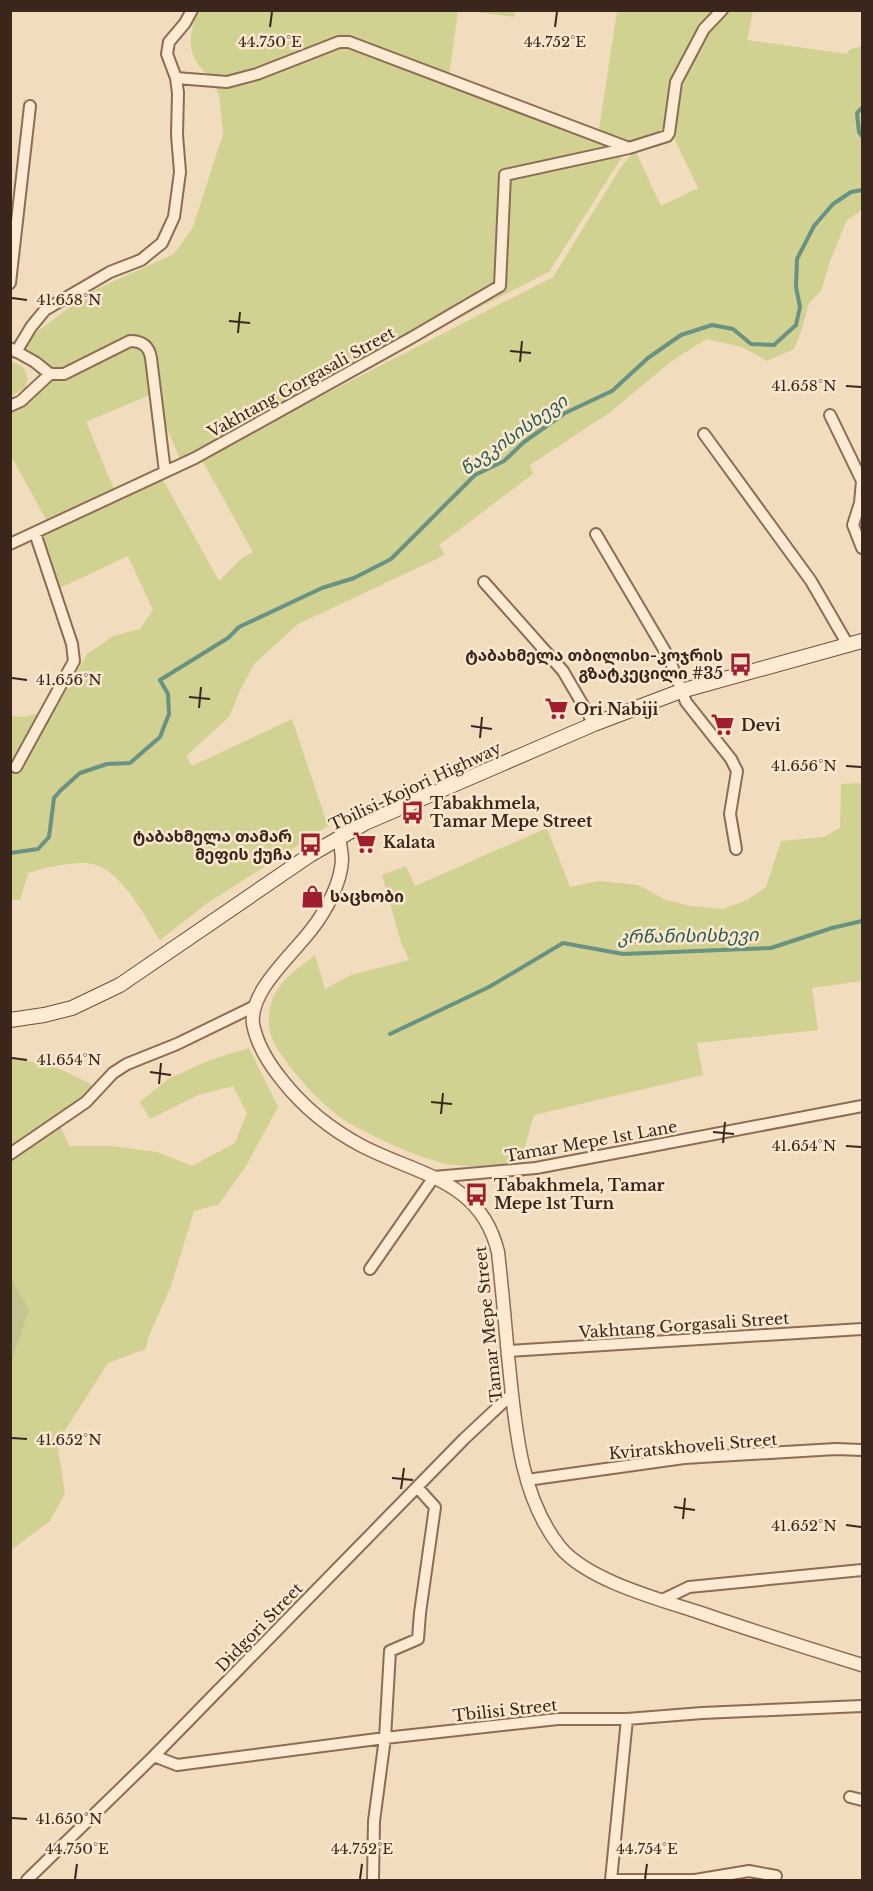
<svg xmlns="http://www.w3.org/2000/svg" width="873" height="1891" font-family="'Libre Baskerville','Noto Sans Georgian',serif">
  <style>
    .green { fill: #d1d191 }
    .cemetery { fill: #c5c591 }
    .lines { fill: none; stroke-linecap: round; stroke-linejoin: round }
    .stream { stroke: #689282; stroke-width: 4 }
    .minor-casing { stroke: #8c6c55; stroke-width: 14 }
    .tertiary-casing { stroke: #8c6c55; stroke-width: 15 }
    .secondary-casing { stroke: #6e4d38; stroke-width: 16 }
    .minor { stroke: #fcead2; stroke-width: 10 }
    .tertiary { stroke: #fcead2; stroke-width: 12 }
    .secondary { stroke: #fcead2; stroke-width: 14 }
    .ticks { fill: none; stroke: #3a261b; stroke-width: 2 }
    .labels { text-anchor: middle; stroke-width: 5; stroke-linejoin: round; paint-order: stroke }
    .street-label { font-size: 16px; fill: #3a261b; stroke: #f9e7ce }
    .poi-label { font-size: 16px; font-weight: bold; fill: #3a261b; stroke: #f9e7ce; text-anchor: start }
    .water-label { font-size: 18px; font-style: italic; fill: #285b52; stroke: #f9e7ce }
    .ticks-label { font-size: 15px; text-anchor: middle; fill: #3a261b; stroke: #f9e7ce; stroke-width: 5; stroke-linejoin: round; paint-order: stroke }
  </style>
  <rect width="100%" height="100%" fill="#f2dcbe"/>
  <!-- green -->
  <path class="green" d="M197,11H458L449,77L348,39L258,71L227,79L209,77C186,54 188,40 197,11Z
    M470,11H515L514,17Z
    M617,11H717L673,80L664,132L629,144L599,129Z
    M726,11H753L747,40L847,54L849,50L862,46V210L847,220L830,261L821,291L809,303L801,332L794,349L767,361L742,347L706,339L672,361L609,413L530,465L533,474L439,545L445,555L298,624L254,664L239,692L229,717L186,756L192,766L292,719L328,826L209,902L160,940C144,916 123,872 93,864C79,860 43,868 28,873L20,900H11L10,716L25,717L57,707L87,654L113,636L140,629L153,610L128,556L58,589L39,535L162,478L219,581L242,558L253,552L201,458L553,277L621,167L631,155L636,152L661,206L698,188L674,138L680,83L706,32Z
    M340,46H348L627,149L549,272L180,459L152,394L86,422L114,489L47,521L12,458L11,459L10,408C28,395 41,390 37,366L14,349L90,292L174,254L193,227L223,134L219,95L215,86C247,89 309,59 340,46Z
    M10,360L24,368L28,379L25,388L11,396Z
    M862,783V981L812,988L818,1030L697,1043L703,1075L534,1115L520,1164C495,1165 471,1168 447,1164C421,1159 369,1135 346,1121C324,1108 276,1057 270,1032C268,1025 269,1008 272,1001C278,981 300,967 315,955L325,989L351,975L409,960L401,942L382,875L406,866L415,886L547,828L570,887L598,881L638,885L666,900L690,906L723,909L747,900L766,887L781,841L824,837L840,828L841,784Z
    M249,1048L278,1107L246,1166L219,1204L194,1211L171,1286L148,1338L146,1349L108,1363L57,1443L65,1493L50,1521L11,1550V1059L49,1064L91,1084L92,1104L61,1127L69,1146H111L157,1152L192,1166L235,1143L247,1113L233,1086L198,1095L150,1119L140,1102L168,1079L210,1060Z"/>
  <!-- cemetery -->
  <path class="cemetery" d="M10,1276L29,1311L11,1361H10Z"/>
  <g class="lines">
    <!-- stream -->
    <path class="stream" d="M862,108L857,113L859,132L862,136
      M10,853L38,849L49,837L54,798L60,791L80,773L107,764L130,763L160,737L169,714L168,694L160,680L228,638L239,627L322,588L354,578L391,559L475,475L504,461L524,442L565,413L612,391L648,358L681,335L712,325L733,329L751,344L774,345L796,325L800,307L796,287L797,259L814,226L833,204L851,192L862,190
      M390,1034L489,987L563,943L623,954L771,948L832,928L862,921"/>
    <defs>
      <path id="minor" d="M176,78L227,82L257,74L339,42H349L629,148
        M10,283L30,106
        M10,348L35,362L50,374L21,401L10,406
        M16,352L31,327L45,310L110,272L141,260L162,243L174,217L180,172L177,135L178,93L176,78L167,54L169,42L185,23L192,10
        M50,374H64L130,341C142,341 149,346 151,358L165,472
        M830,415L862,481L860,503L853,525L862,548
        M704,434L811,581L848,645
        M596,534L669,658L686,702L731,759L737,771L730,814L736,849
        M10,544L195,458L411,338L500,286L505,175L629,148L667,136L669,133L676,82L704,29L722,10
        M484,582L563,671L594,724
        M16,767L74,661L72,644L35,533
        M10,1154L86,1102L113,1073L127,1064L177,1044L255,1006
        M370,1269L434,1177L536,1168L862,1106
        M508,1351L862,1329
        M527,1480L684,1458L836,1449L862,1450
        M662,1600L689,1587L862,1570
        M154,1756L177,1765L385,1738L558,1719H627L702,1713L862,1706
        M850,1797L862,1800
        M27,1880L154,1756L464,1439L512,1394
        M373,1880L374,1821L385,1738L390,1651L418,1639L420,1613L435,1507L417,1487
        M611,1880H695L749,1871L776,1876
        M611,1880L627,1719"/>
      <path id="tertiary" d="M339,837C340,844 342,853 342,860C341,883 326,911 311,930C293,954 249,991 253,1024C257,1045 269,1064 282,1080C304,1108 330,1129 362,1146C418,1175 481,1180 498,1252C502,1287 505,1322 508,1356C515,1420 518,1494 560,1547C587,1580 658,1599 698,1612C753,1631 807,1648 862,1665"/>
      <path id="secondary" d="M10,1020L44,1015L72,1008L120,985L310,855L365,823L594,724L681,691L862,641"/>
    </defs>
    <!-- minor casing -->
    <use href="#minor" class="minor-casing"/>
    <!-- tertiary casing -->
    <use href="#tertiary" class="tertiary-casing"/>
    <!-- secondary casing -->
    <use href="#secondary" class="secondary-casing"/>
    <!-- minor -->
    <use href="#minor" class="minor"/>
    <!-- tertiary -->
    <use href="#tertiary" class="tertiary"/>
    <!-- secondary -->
    <use href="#secondary" class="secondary"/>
  </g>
  <!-- ticks -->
  <path class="ticks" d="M270,27L272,12M555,27L557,12M12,298L27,300M229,321L250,323M238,333L240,312M510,351L531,353M520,362L522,341M846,386L861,387M12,678L27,680M189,697L210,699M199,708L201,687M471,726L492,729M480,738L482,717M846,766L861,767M12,1058L27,1060M150,1072L171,1075M159,1084L161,1063M431,1102L452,1104M441,1114L443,1093M713,1132L734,1134M723,1143L725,1122M846,1146L861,1147M12,1438L27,1439M392,1478L413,1480M401,1489L404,1468M674,1507L695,1510M683,1519L685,1498M846,1525L861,1527M12,1818L27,1819M75,1879L77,1864M360,1879L362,1864M645,1879L647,1864"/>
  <!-- icons -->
  <defs>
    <symbol id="bus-bare" viewBox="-9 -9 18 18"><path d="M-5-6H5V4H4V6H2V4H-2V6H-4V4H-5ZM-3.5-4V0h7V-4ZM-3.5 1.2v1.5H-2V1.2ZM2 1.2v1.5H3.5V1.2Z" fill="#a11e2f" stroke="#f9e7ce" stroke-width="2.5" paint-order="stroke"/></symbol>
    <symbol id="supermarket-bare" viewBox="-9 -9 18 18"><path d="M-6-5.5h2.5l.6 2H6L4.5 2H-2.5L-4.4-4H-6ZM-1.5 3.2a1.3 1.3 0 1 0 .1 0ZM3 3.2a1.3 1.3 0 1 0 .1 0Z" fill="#a11e2f" stroke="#f9e7ce" stroke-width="2.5" paint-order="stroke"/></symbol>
    <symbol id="shop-bare" viewBox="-9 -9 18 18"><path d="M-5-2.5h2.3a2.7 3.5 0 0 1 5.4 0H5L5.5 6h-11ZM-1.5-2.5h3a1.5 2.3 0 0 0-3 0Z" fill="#a11e2f" stroke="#f9e7ce" stroke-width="2.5" paint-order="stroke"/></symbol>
  </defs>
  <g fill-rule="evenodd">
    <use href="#bus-bare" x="724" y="648" width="33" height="33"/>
    <use href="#supermarket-bare" x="540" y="692" width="33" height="33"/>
    <use href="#supermarket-bare" x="706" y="708" width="33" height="33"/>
    <use href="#bus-bare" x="396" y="796" width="33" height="33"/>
    <use href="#supermarket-bare" x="348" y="826" width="33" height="33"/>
    <use href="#bus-bare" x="294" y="828" width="33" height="33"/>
    <use href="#shop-bare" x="296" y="880" width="33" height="33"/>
    <use href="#bus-bare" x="460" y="1178" width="33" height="33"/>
  </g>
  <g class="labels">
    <!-- street labels -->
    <g class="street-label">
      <text transform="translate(301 382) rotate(-29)" y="6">Vakhtang Gorgasali Street</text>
      <text transform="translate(415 786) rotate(-25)" y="6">Tbilisi-Kojori Highway</text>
      <text transform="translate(591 1141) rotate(-10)" y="6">Tamar Mepe 1st Lane</text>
      <text transform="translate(488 1324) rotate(-96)" y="6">Tamar Mepe Street</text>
      <text transform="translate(684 1325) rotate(-4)" y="6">Vakhtang Gorgasali Street</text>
      <text transform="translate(693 1446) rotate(-5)" y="6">Kviratskhoveli Street</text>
      <text transform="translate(259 1627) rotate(-46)" y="6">Didgori Street</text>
      <text transform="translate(505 1710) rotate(-6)" y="6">Tbilisi Street</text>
    </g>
    <!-- poi labels -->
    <g class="poi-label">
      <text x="723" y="661" text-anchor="end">ტაბახმელა თბილისი-კოჯრის<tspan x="723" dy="18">გზატკეცილი #35</tspan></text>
      <text x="574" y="715">Ori Nabiji</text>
      <text x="741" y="731">Devi</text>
      <text x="430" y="809">Tabakhmela,<tspan x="430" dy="18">Tamar Mepe Street</tspan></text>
      <text x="292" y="842" text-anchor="end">ტაბახმელა თამარ<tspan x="292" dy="18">მეფის ქუჩა</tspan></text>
      <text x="383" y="848">Kalata</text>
      <text x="330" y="902">საცხობი</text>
      <text x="494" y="1191">Tabakhmela, Tamar<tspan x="494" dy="18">Mepe 1st Turn</tspan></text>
    </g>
    <!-- water labels -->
    <g class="water-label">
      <text transform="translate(514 435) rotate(-35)" y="6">წავკისისხევი</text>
      <text transform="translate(688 936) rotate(-1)" y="6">კრწანისისხევი</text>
    </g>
  </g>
  <g class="ticks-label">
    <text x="270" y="47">44.750°E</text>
    <text x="555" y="47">44.752°E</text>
    <text x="69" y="305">41.658°N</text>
    <text x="804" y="391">41.658°N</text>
    <text x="69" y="685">41.656°N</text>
    <text x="804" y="771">41.656°N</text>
    <text x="69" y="1065">41.654°N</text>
    <text x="804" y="1151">41.654°N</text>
    <text x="69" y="1445">41.652°N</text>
    <text x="804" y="1531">41.652°N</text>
    <text x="69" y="1824">41.650°N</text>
    <text x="77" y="1854">44.750°E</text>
    <text x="362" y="1854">44.752°E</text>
    <text x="647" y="1854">44.754°E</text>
  </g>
  <!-- border -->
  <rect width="873" height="1891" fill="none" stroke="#3a261b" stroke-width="24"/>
</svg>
